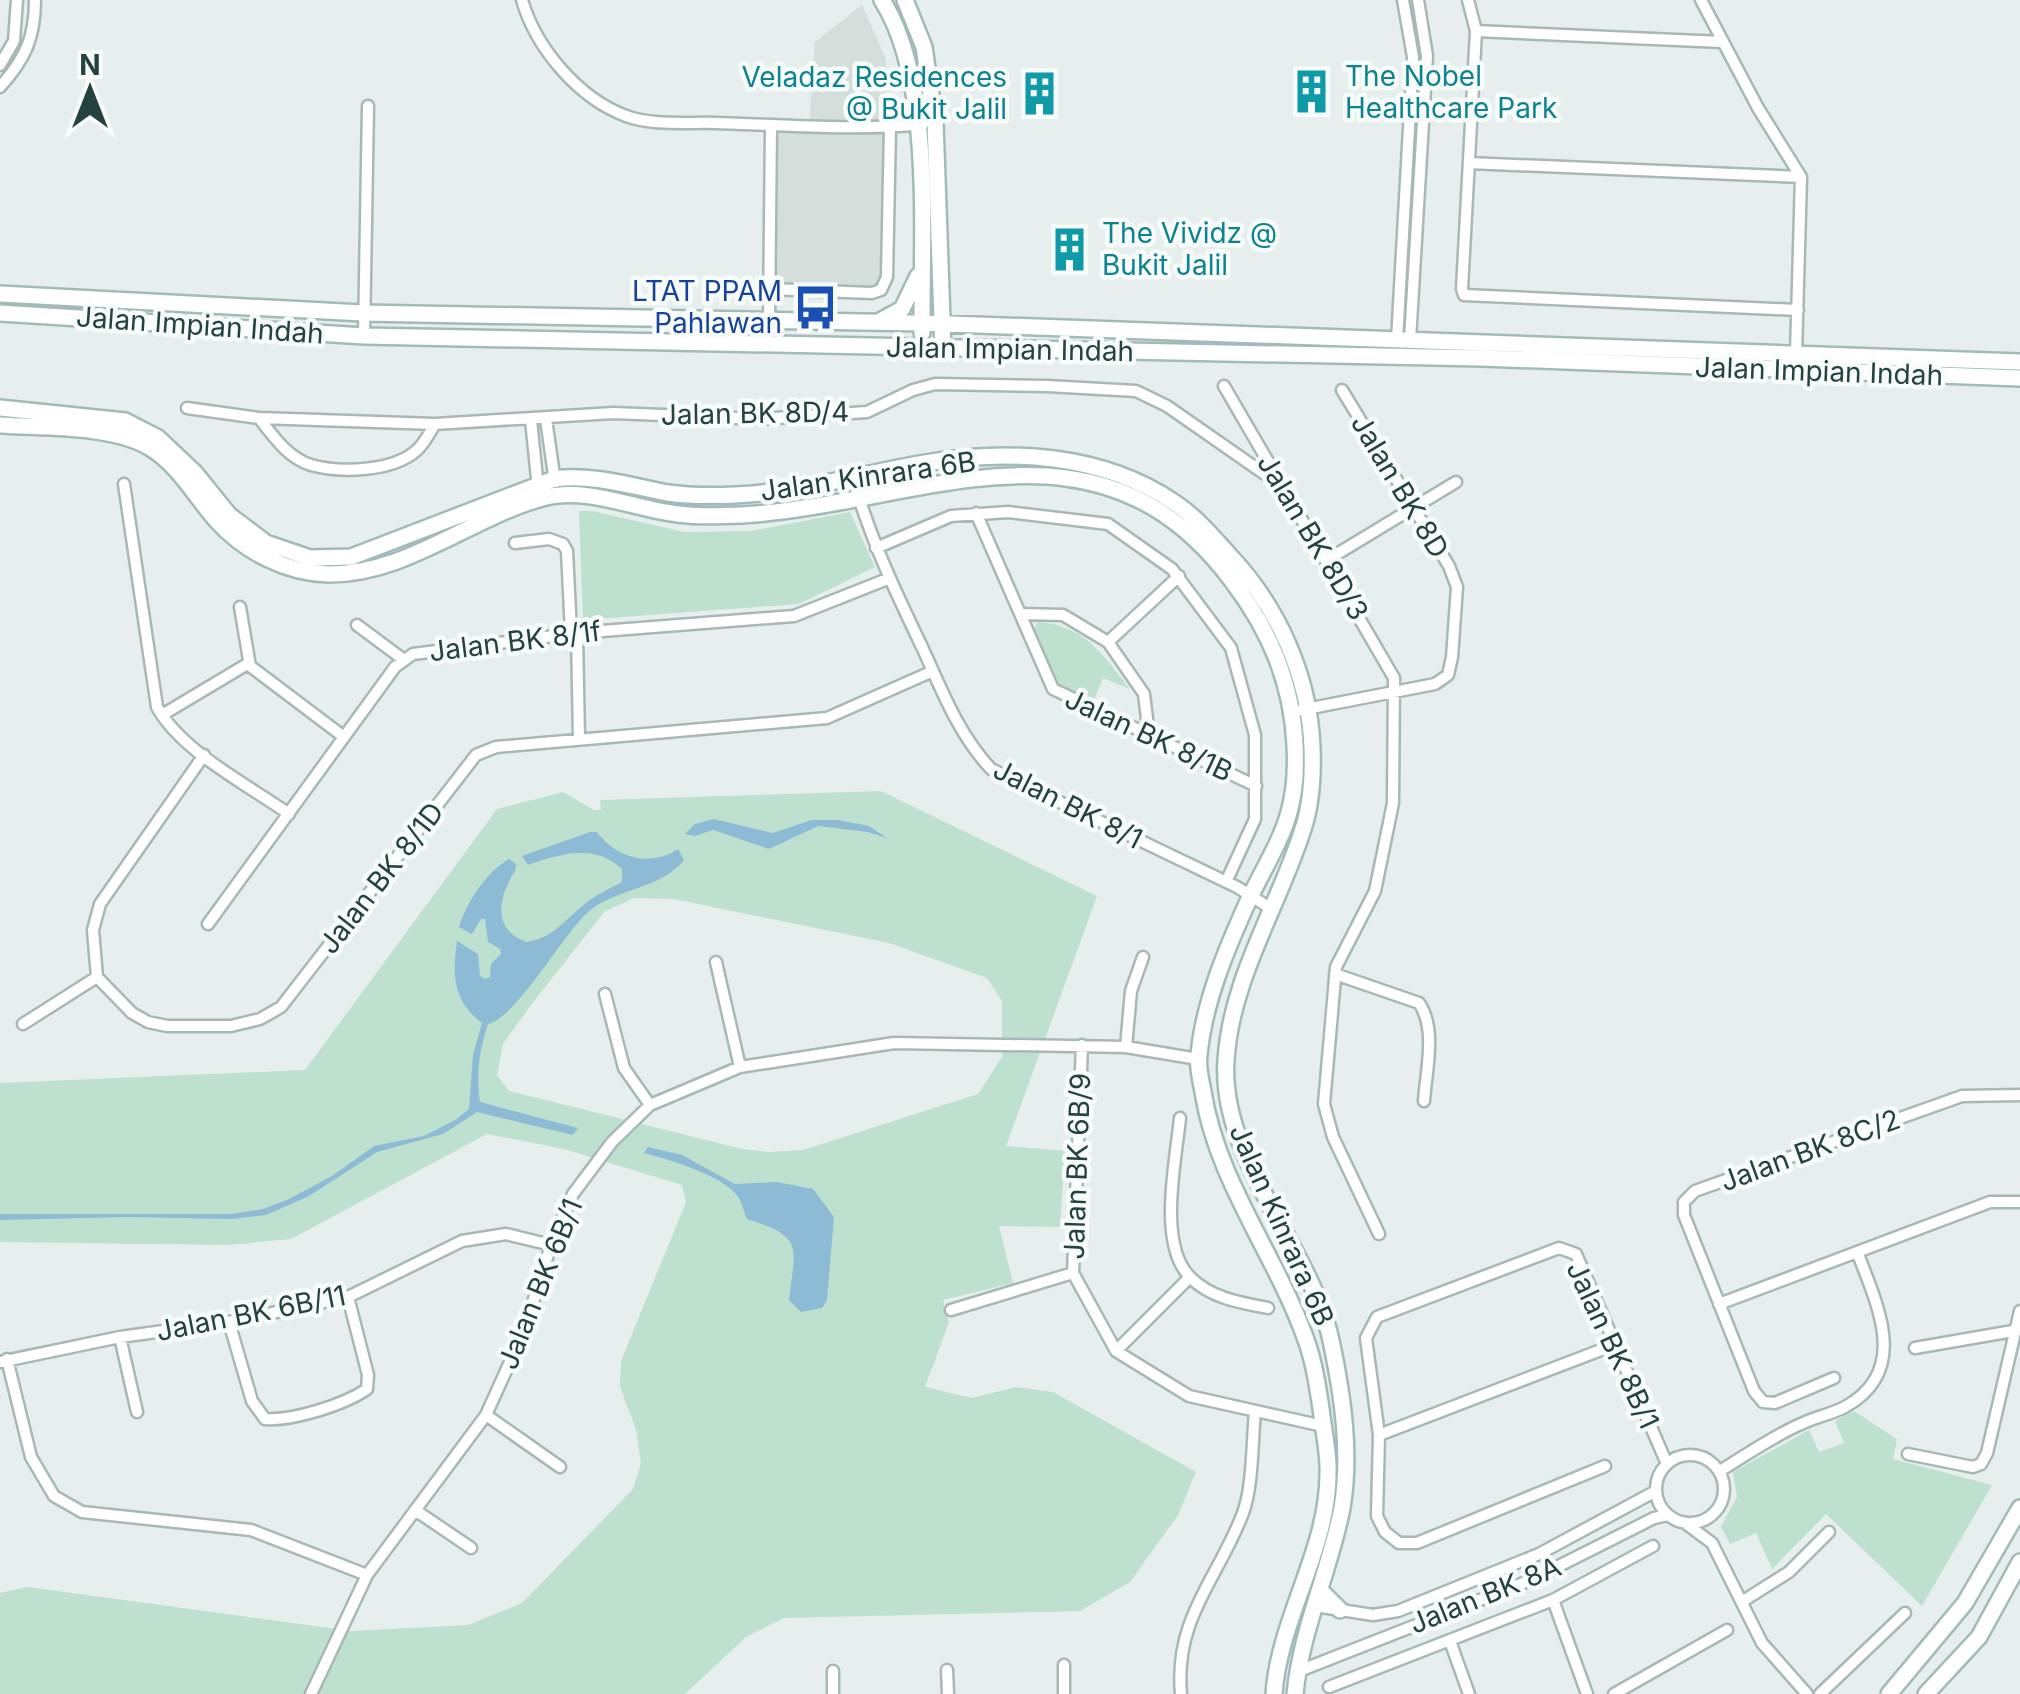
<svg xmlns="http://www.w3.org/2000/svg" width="2020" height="1694" font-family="Inter,sans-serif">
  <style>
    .built { fill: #d4dfdc }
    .green { fill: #bee0ce; fill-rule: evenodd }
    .water { fill: #8dbbd5 }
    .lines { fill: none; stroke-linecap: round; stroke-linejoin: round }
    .street-casing { stroke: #a8b8b6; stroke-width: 15 }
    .secondary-casing { stroke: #a3bbb8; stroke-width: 20 }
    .street { stroke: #fff; stroke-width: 10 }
    .secondary { stroke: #fff; stroke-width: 15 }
    .labels { text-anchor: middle; stroke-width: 9; stroke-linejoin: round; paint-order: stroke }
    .culture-label { font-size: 28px; fill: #0d838f; stroke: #f7fbfa; text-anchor: start }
    .transit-label { font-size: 28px; fill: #164399; stroke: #f7fbfa; text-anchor: end }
    .street-label { font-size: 28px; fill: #234240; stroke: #f7fbfa }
  </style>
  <rect width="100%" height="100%" fill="#e6efed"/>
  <!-- built -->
  <path class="built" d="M862,5L886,59L882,274L878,285L870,288L773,286L776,129L809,128L815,42Z"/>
  <!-- green -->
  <path class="green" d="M579,511H592L684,532L751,531L850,512L875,567L799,604L583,620Z
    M1038,622C1086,626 1102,654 1130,689L1103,678L1094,700L1056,684L1034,629Z
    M881,791L1097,896L1006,1146L1065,1151L1060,1227L999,1226L1013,1283L943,1300L949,1322L925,1387L972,1398L1016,1387L1053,1392L1196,1472L1178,1515L1130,1582L1080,1611L784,1618L746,1637L685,1694H0V1593L28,1587L351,1631L468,1625L522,1603L633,1489L641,1464L636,1430L620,1386L621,1361L686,1202L682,1185L564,1149L487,1134L291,1239L229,1245L0,1242V1083L305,1070L497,809L563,792L594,810H601L600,800ZM634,898L674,899L889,943L987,978L1002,1001V1057L978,1094L803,1150L768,1152L742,1149L509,1091L497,1075L503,1044L528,1009L604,912Z
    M1854,1411L1897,1439L1893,1459L1992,1485L1922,1606L1826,1514L1772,1569L1756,1533L1730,1544L1721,1527L1737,1497L1733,1472L1809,1430L1819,1452L1844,1443L1835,1421Z"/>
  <!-- water -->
  <path class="water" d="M714,819L772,833L812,820H838L869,826L887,838L868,832L818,826L769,849L713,830L695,836L685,834L695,824Z
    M590,832H597C617,859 651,867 678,849L684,860C660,891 612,887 584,916C561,939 514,1019 488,1024C479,1051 476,1074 480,1102L578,1128L573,1135L477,1112L443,1134L377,1152L309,1196L266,1215L231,1219L127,1217L0,1220V1214H232L263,1209L287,1200L332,1176L374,1146L424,1136L457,1119L469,1109L473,1055L482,1023C453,1002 452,975 457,941L478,954L480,976L485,979L490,977L491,964L501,954L500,949L488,942L485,919H481L472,934L459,927C467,902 486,872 509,859L516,864V869C500,894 489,929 527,942C552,938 562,923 580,908C593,896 607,890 622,882V869C594,843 560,854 528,865L522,856Z
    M648,1147L682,1155L735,1184L777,1182L813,1189L834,1217L827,1300L822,1308L801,1312L789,1300C795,1247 805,1237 747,1219C743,1212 743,1203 738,1197C725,1176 668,1159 644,1153Z"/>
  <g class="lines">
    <defs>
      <path id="street" d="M522,0C536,48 578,98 626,116C653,126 688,122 717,123C785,125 856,131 923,124
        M1468,0L1476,31L1462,289L1464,295L1798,310
        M1701,0L1758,108L1801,177L1796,354
        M1476,31L1722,42
        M0,65L14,41L17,0
        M0,87C25,59 35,38 35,0
        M1469,163L1801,177
        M769,289L872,293L881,290L887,277L890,127
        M769,321L771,125
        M364,336L368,106
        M1397,340L1413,57L1403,0
        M1410,340L1427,56L1418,0
        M1224,386L1394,678L1393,803L1375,891L1336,967L1324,1104L1333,1137L1379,1234
        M187,408L259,418L435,424L613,413L760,419L867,412L913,390L935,384L1047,386L1136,391L1167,406L1282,486
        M259,418C273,436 288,458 311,465C340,473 393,472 417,450C424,444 430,432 435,424
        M546,419L555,482
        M531,420L538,488
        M853,478C870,538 896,593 923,649C942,691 959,735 991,769L1237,887L1270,908
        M124,484L157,707C181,751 248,785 289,814
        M976,513L1053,689L1256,786
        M515,543L549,539L563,544L567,551L571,633
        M876,548L951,516L1008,512L1108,524L1172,569L1231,648L1255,735V819L1226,882
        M1327,560L1456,482
        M240,607L250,666L344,737
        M1021,614L1063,615L1108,642L1144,694L1149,735
        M357,625L404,660
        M577,633L579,739
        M1108,642L1179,576
        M1301,710L1435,684L1448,675L1452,657L1457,587L1449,566L1342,390
        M162,715L249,663
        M204,755L100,904L93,930L97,977L132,1013L148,1022L167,1026H231L260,1019L281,1007L476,755L496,747L827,718L933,671
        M208,924L395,667L413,654L577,633L794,616L890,578
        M716,962L740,1067
        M1335,974L1419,1003C1437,1029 1426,1071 1424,1101
        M605,994L624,1068L650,1105
        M23,1024L97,977
        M1082,1045L1073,1273L1116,1351L1189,1396L1323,1426
        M1126,1047L1131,991L1143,957
        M1180,1118C1176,1160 1157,1244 1190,1277C1210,1298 1241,1303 1268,1308
        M1719,1304L1990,1202H2020
        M951,1310L1073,1273
        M229,1322L252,1401L265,1419C292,1421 344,1405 367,1389L368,1375L348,1297
        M120,1337L137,1412
        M1915,1348L2013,1331
        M1116,1351L1190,1277
        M7,1359L31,1457L54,1496L82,1512L251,1530L367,1575
        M0,1362L120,1337L229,1322L348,1297L462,1241L506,1234L551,1245
        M1834,1378L1775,1403L1763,1402L1754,1391L1684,1215V1202L1695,1191L1962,1096L2020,1095
        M486,1415L560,1467
        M1379,1435L1614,1345
        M1908,1454L1973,1467L1981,1464L1987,1453L2020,1311
        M1656 1489a34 34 0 1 1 68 0a34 34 0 1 1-68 0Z
        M1605,1466L1417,1543H1399L1385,1532L1377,1516L1379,1435L1366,1338L1377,1317L1559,1248L1576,1254L1667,1464
        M1720,1471C1746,1455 1773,1436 1801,1424C1815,1417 1832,1414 1845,1407C1910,1371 1878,1307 1858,1254
        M415,1510L471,1548
        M1685,1523L1712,1543L1762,1643L1807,1694
        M1553,1600L1587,1694
        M1743,1601L1789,1572L1829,1532
        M1315,1606L1373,1615L1398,1611L1539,1554L1656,1491
        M1450,1641L1469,1694
        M1064,1665V1694
        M947,1670L948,1694
        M833,1671V1694
        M1299,1671L1531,1580L1654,1518L1668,1515
        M1329,1687L1553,1600L1653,1546
        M311,1694L367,1575L486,1415L524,1331L551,1245L573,1194L612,1142L650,1105L740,1067L894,1043L1126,1047L1198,1059
        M1181,1694C1174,1618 1218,1579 1243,1513C1253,1486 1252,1442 1255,1412
        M1614,1694L1727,1630
        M1820,1694L1905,1613"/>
      <path id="secondary" d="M882,0C934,82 921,237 922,333
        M905,0L924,47L935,122L943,348
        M0,294L363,313L922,323L2020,362
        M0,313L364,336L1481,358L2020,378
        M880,321L902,309L918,276
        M0,408L125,421L158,438L195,473L229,515L266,543L310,558L351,557L554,479C593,474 630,486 668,493C689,496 714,496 735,495C800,492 861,474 925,463C1009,449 1102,453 1175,503C1196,517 1213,537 1230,556C1278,607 1309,676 1312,747C1313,773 1311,807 1302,832C1278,907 1231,979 1226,1060C1219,1161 1313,1248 1332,1345C1343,1398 1351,1454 1342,1508C1330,1570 1301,1630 1295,1694
        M0,425C44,428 111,425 149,447C178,464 195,496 217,521C245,552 287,573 328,574C405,575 470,518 542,498C588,486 633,509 678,514C699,517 721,516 742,515C921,504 1098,400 1233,582C1270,631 1292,683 1295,745C1299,816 1278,840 1249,899C1227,948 1204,1001 1199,1055C1197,1067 1201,1080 1203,1092C1217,1181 1275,1254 1305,1337C1315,1363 1319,1395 1323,1423C1325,1439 1329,1458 1328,1474C1328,1550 1279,1619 1274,1694
        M1320,1590L1340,1610
        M1889,1694L1965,1603L2020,1508
        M1926,1694L1979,1637L2020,1562"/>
    </defs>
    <!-- street casing -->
    <use href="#street" class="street-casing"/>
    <!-- secondary casing -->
    <use href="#secondary" class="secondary-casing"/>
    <!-- street -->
    <use href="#street" class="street"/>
    <!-- secondary -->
    <use href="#secondary" class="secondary"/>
  </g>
  <!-- icons -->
  <defs>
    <symbol id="building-bare" viewBox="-9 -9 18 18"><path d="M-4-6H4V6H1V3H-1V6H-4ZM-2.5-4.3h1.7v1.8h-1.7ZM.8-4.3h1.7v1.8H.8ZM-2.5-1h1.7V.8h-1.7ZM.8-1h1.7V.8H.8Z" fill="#0f9aa8" stroke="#f7fbfa" stroke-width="2.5" paint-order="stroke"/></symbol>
    <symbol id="bus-bare" viewBox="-9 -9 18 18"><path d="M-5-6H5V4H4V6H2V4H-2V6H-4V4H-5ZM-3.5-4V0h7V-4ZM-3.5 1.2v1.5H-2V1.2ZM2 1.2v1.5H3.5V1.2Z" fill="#1a4fb4" stroke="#f7fbfa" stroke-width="2.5" paint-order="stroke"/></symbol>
  </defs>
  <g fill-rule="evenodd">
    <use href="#building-bare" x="1280" y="60" width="63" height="63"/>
    <use href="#building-bare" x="1008" y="62" width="63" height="63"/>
    <use href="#building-bare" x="1038" y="218" width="63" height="63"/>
    <use href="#bus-bare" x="784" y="276" width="63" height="63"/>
  </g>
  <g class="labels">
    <!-- culture labels -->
    <g class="culture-label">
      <text x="1345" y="86">The Nobel<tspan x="1345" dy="32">Healthcare Park</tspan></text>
      <text x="1007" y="87" text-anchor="end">Veladaz Residences<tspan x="1007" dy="32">@ Bukit Jalil</tspan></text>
      <text x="1102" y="243">The Vividz @<tspan x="1102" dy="32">Bukit Jalil</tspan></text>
    </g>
    <!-- transit labels -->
    <g class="transit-label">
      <text x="782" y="301">LTAT PPAM<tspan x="782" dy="32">Pahlawan</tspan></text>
    </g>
    <!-- street labels -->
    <g class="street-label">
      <text transform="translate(200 325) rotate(4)" y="10">Jalan Impian Indah</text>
      <text transform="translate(1010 349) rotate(1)" y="10">Jalan Impian Indah</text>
      <text transform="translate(1819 371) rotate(2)" y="10">Jalan Impian Indah</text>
      <text transform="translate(755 413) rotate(-1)" y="10">Jalan BK 8D/4</text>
      <text transform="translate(868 476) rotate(-8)" y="10">Jalan Kinrara 6B</text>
      <text transform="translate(1400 486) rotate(59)" y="10">Jalan BK 8D</text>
      <text transform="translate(1313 537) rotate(59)" y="10">Jalan BK 8D/3</text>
      <text transform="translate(515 641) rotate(-7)" y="10">Jalan BK 8/1f</text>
      <text transform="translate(1149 735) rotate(25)" y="10">Jalan BK 8/1B</text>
      <text transform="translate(1068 804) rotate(27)" y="10">Jalan BK 8/1</text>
      <text transform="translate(381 878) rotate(-52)" y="10">Jalan BK 8/1D</text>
      <text transform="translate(1810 1150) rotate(-20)" y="10">Jalan BK 8C/2</text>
      <text transform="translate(1077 1166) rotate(-88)" y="10">Jalan BK 6B/9</text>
      <text transform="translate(1282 1225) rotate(66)" y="10">Jalan Kinrara 6B</text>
      <text transform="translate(540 1284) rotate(-68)" y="10">Jalan BK 6B/1</text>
      <text transform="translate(251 1313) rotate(-11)" y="10">Jalan BK 6B/11</text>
      <text transform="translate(1613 1345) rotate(65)" y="10">Jalan BK 8B/1</text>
      <text transform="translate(1485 1595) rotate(-22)" y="10">Jalan BK 8A</text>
    </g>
  </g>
  <!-- north arrow -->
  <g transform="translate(90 90)" stroke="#f7fbfa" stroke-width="8" paint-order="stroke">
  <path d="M0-8L18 38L0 25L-18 38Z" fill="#234240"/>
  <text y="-15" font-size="28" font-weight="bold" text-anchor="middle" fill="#234240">N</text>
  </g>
</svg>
